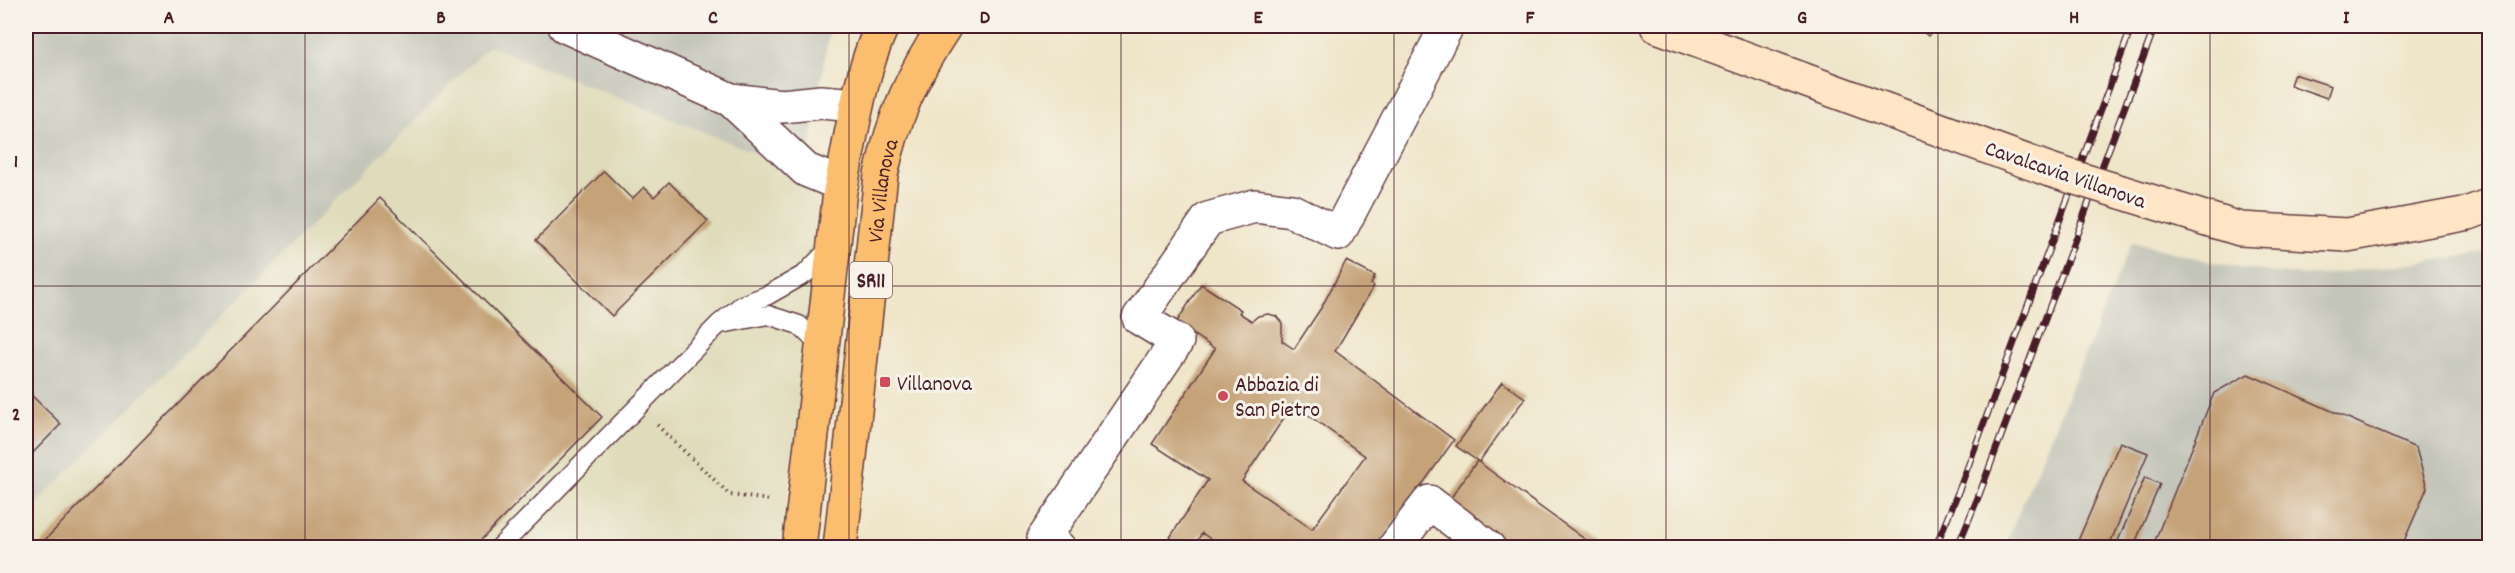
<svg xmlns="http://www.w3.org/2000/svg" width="2515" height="573" font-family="Dekko,sans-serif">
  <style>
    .built { fill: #e0dcbb }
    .industrial { fill: #c4c5b9 }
    .building { fill: #c5a278; fill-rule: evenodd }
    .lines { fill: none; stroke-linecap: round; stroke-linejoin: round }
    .lane-casing { stroke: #633d43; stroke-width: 21 }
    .street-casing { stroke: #633d43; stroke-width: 36 }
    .secondary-casing { stroke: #633d43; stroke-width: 36 }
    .primary-casing { stroke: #633d43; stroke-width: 36 }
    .path { stroke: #633d43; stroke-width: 4; stroke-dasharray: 1.5 4.5; stroke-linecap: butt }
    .lane { stroke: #fff; stroke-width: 18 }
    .street { stroke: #fff; stroke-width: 33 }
    .secondary { stroke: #fde5c5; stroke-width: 33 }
    .primary { stroke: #fabe6e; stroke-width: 33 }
    .rail-casing { stroke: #4a1f2b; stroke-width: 7 }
    .rail { stroke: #f7f3e8; stroke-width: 4.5; stroke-dasharray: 14; stroke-linecap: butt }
    .secondary-bridge-casing { stroke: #633d43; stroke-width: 36; stroke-linecap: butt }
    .secondary-bridge { stroke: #fde5c5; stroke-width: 33 }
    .grid { fill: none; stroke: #4a1f2b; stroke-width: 1.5; stroke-opacity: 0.55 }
    .poi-dot { fill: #d1495b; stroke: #f7f3e8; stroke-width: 2 }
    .labels { text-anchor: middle; stroke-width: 6; stroke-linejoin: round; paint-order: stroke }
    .shield { fill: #f7f3e8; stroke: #7e5f64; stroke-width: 1.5 }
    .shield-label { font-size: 21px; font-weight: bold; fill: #4a1f2b }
    .street-label { font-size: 22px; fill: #4a1f2b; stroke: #f7f3e8 }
    .poi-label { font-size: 22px; fill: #4a1f2b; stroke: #f7f3e8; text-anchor: start }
    .neatline { fill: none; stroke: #4a1f2b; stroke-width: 2 }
    .grid-label { font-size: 20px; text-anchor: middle; font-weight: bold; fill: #4a1f2b }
  </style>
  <rect width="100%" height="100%" fill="#f7f3e8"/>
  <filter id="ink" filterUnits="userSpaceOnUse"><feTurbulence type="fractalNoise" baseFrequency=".0167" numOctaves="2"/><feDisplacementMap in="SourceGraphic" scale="12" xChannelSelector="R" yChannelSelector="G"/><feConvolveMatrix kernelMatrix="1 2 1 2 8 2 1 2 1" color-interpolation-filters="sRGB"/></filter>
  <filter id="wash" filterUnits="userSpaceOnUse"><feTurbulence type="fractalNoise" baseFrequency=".008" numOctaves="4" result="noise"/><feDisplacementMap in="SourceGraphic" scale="24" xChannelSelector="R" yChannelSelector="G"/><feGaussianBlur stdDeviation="1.35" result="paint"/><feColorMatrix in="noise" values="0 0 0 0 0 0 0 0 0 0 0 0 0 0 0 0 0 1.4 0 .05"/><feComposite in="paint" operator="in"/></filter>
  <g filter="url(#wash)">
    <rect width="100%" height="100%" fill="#efe5c9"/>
    <!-- built -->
    <path class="built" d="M490,46L806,173L828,188L808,359L779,547L26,548V514Z"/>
    <!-- industrial -->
    <path class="industrial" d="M26,26H830L806,173L489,46L26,514Z
      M2132,242L2212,262L2279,274L2320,275L2489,253V547L2004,548Z"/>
    <g id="blocks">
      <!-- building -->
      <path class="building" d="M1916,26H1937L1928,36Z
        M2294,74L2331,86L2327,98L2290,85Z
        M604,171L632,199L644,187L654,197L669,182L708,221L612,316L536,240Z
        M380,198L602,417L473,548H37Z
        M1346,261L1375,276L1371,284L1374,286L1335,351L1454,440L1377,548H1223L1202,533L1193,548H1163L1208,480L1152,444L1215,349L1176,323L1201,284L1241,310L1239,313L1252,321L1258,316L1268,314L1276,316L1282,323V341L1294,349L1321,308ZM1293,404L1365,456L1312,529L1242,481Z
        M2248,374L2416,448L2427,488L2401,548H2152L2214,393Z
        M1502,382L1525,398L1479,462L1456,446Z
        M26,390L61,424L26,460Z
        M2120,442L2148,453L2108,548H2075Z
        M1477,461L1597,548H1509L1447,503Z
        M2145,477L2160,484L2133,548H2115Z"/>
    </g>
  </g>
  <g filter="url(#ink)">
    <use href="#blocks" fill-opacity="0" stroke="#633d43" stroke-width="1.5"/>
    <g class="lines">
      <defs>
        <path id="lane" d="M721,324L768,315L799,325L823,348
          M499,548L719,324L742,305L768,295L805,274L831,247"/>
        <path id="street" d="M565,26L731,100L782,106L821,102L856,105
          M731,100L806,170L828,179L842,182
          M1059,548L1044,538L1177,341L1139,318L1208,219L1255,206L1292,211L1338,234L1447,26
          M1394,548L1429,502L1489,548"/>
        <path id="secondary" d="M1657,26L2050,170
          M2121,192L2240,229L2347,235L2469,213L2490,205"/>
        <g id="primary">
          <path d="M799,548L840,191C852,135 858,79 882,26"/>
          <path id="s1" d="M840,548L881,175C893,118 913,74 945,26"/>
        </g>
      </defs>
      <!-- lane casing -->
      <use href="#lane" class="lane-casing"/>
      <!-- street casing -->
      <use href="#street" class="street-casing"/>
      <!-- secondary casing -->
      <use href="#secondary" class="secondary-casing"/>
      <!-- primary casing -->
      <use href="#primary" class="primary-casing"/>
      <!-- path -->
      <path class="path" d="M979,32L985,26
        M657,425L730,495L771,500"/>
      <!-- lane -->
      <use href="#lane" class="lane"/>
      <!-- street -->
      <use href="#street" class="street"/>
      <!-- secondary -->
      <use href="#secondary" class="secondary"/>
      <!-- primary -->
      <use href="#primary" class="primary"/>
      <defs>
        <path id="rail" d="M1935,548L1961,485L2132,26
          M1957,548L1979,495L2155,26"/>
      </defs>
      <!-- rail casing -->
      <use href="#rail" class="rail-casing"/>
      <!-- rail -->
      <use href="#rail" class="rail"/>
      <defs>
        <path id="secondary-bridge" d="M2050,170L2121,192"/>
      </defs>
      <!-- secondary-bridge casing -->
      <use href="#secondary-bridge" class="secondary-bridge-casing"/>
      <!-- secondary-bridge -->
      <use href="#secondary-bridge" class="secondary-bridge"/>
    </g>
  </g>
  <!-- grid -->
  <path class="grid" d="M305,26V548M577,26V548M849,26V548M1121,26V548M1394,26V548M1666,26V548M1938,26V548M2210,26V548M26,286H2490"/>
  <!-- markers -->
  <g class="poi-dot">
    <rect x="879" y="376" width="12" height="12" rx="3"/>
    <circle cx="1223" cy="396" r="6"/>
  </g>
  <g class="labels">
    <!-- shield labels -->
    <rect class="shield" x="850" y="262" width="42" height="36" rx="4.5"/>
    <g class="shield-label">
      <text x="871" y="287">SR11</text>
    </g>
    <!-- street labels -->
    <g class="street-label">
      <text transform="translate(2066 173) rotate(19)" y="8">Cavalcavia Villanova</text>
      <text dy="8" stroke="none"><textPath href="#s1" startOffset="360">Via Villanova</textPath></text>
    </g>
    <!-- poi labels -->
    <g class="poi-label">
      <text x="897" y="390">Villanova</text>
      <text x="1235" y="391">Abbazia di<tspan x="1235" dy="25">San Pietro</tspan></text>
    </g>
  </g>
  <!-- margin -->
  <rect width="2515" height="573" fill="none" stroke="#f7f3e8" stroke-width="66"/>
  <rect x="33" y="33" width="2449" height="507" class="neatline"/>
  <g class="grid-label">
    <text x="169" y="23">A</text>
    <text x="441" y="23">B</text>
    <text x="713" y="23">C</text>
    <text x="985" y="23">D</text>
    <text x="1258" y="23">E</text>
    <text x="1530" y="23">F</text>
    <text x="1802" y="23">G</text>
    <text x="2074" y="23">H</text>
    <text x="2346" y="23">I</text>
    <text x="16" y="167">1</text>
    <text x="16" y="420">2</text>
  </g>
</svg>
